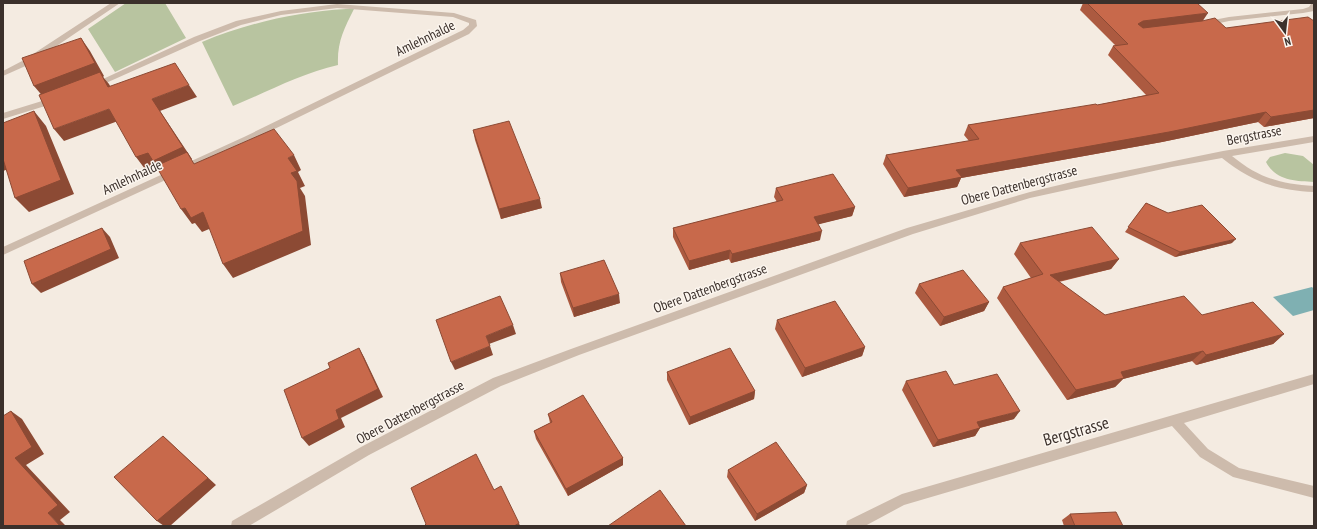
<svg xmlns="http://www.w3.org/2000/svg" width="1317" height="529" font-family="'PT Sans Narrow',sans-serif">
  <style>
    .green { fill: #b8c4a0 }
    .water { fill: #7fb0b2 }
    .lines { fill: none; stroke-linecap: round; stroke-linejoin: round }
    .minor { fill: #cdbbac; fill-rule: evenodd }
    .wall { fill: #ac5a40 }
    .shaded-wall { fill: #8c4a34 }
    .building { fill: #c8694b; stroke: #8c4a34 }
    .labels { text-anchor: middle; stroke-width: 3; stroke-linejoin: round; paint-order: stroke }
    .street-label { font-size: 14px; fill: #3b302b; stroke: #fbf5ee }
    .near-street-label { font-size: 17px; fill: #3b302b; stroke: #fbf5ee }
  </style>
  <rect width="100%" height="100%" fill="#f4ebe1"/>
  <!-- green -->
  <path class="green" d="M126,3H165L186,38L115,72L88,29Z
    M346,9H354C344,29 337,42 338,65C302,73 267,92 233,106L202,42C248,23 296,12 346,9Z
    M1285,153L1303,156L1314,165V182C1295,181 1276,181 1266,162L1270,157Z"/>
  <!-- water -->
  <path class="water" d="M1312,287L1314,289V310L1293,316L1273,297Z"/>
  <g class="lines">
    <!-- minor -->
    <path class="minor" d="M111,3H120L30,64L3,76V71L24,60Z
      M337,4L454,13L476,20L477,26L469,34L250,141L3,255V247L244,137L463,30L469,25V23L453,17L337,8L281,15L241,25L200,41L97,87H91L90,85L194,37L236,21L281,11Z
      M1311,4H1314V11L1303,13L1229,21L1206,26L1202,24L1203,22L1229,17L1303,9L1309,7Z
      M55,97L58,98V102L3,119V113Z
      M1314,136V142L1232,156C1259,178 1280,184 1314,186V192C1276,190 1252,182 1222,158L1172,167L1030,198L913,234L579,355L501,386L369,455L249,526H231L232,521L361,447L493,378L571,349L907,228L1030,192L1076,181L1223,151Z
      M1314,374V384L1184,423L1208,449L1239,468L1314,486V498L1233,477L1200,457L1172,426L904,505L865,526H846L847,521L902,494Z"/>
  </g>
  <!-- wall -->
  <path class="wall" d="M1083,3H1197L1203,21L1226,28L1314,21V118L1264,127L1258,122L1162,142L961,178L957,187L904,197L883,164L886,155L969,141L964,135L968,125L1097,105L1146,95L1108,55L1113,46L1115,45L1080,10Z
    M473,130L542,208L501,219L475,140Z
    M776,188L855,207L852,216L818,224L820,240L731,263L729,259L689,270L673,237V228L777,202L774,197Z
    M1146,203L1232,243L1175,257L1125,232Z
    M1020,243L1119,259L1111,269L1059,282L1105,315H1202L1284,334L1273,344L1196,365L1192,361L1123,379L1115,387L1067,400L997,298L1003,287L1031,278L1014,254Z
    M560,273L620,303L574,317L561,282Z
    M919,284L989,302L984,311L940,326L915,293Z
    M777,320L865,347L862,356L802,377L775,329Z
    M667,372L755,391L754,399L689,425L667,380Z
    M906,381L1014,419L980,428L975,436L933,447L902,390Z
    M548,414L623,458V465L568,496L536,439L534,431L550,423Z
    M728,470L807,485L804,493L755,521L727,477Z
    M1070,514L1123,526H1064L1062,520Z"/>
  <!-- shaded-wall -->
  <path class="shaded-wall" d="M1208,13L1202,22L1138,31V24L1143,21Z
    M81,38L90,51L104,76L103,77L109,84L117,99H45L34,86Z
    M189,85L197,97L160,111L192,159L162,173L156,165L145,169L136,157L152,99Z
    M109,109L118,121L64,141L54,129Z
    M1314,110V118L1264,127L1271,117Z
    M34,111L46,126L74,194L29,212L15,198Z
    M1266,112L1258,122L1162,142L961,178L957,187L904,197L908,188L956,170Z
    M3,155L14,167L3,171Z
    M294,155L301,170L298,172L305,186L300,188L305,196L311,245L233,278L223,264L291,173L288,158Z
    M540,199L542,208L501,219L499,209Z
    M855,207L852,216L812,226L814,217Z
    M185,208L203,212L214,227L202,232L195,223L192,224L181,209Z
    M102,228L110,237L119,258L41,293L32,284Z
    M822,231L820,240L731,263L732,254Z
    M1236,239L1232,243L1175,257L1180,252Z
    M730,250L729,259L689,270V261Z
    M1119,259L1111,269L1043,285L1050,275Z
    M619,294L620,303L574,317L573,308Z
    M989,302L984,311L940,326L944,317Z
    M513,325L516,334L489,344L486,336Z
    M1284,334L1273,344L1196,365L1206,355Z
    M490,346L493,355L455,370L451,362Z
    M865,347L862,356L802,377L805,368Z
    M359,348L364,357L383,397L341,418L345,427L309,446L302,438L336,410Z
    M1203,351L1192,361L1123,379L1115,387L1067,400L1076,390L1121,372Z
    M755,391L754,399L689,425L690,417Z
    M11,411L22,419L44,454L26,465L70,512L60,520L66,526H60L48,513L15,458Z
    M1020,411L1014,419L971,430L977,422Z
    M980,428L975,436L933,447L938,440Z
    M163,436L216,485L170,526H164L157,521Z
    M623,458V465L568,496L566,489Z
    M807,485L804,493L755,521L757,514Z
    M519,523L520,526H514Z"/>
  <!-- building -->
  <path class="building" d="M1087,3H1197L1208,13L1143,21L1138,24L1143,28L1202,21L1215,18L1226,28L1308,17L1314,21V110L1271,117L1266,112L1169,132L956,170L962,177L908,188L886,155L979,139L968,125L1096,104L1097,105L1159,93L1113,46L1128,44Z
    M81,38L95,63L34,86L22,58Z
    M175,63L189,85L152,99L183,147L153,161L148,153L136,157L109,109L54,129L39,95L100,72L108,87Z
    M34,111L61,180L15,198L3,159V123Z
    M509,121L540,199L499,209L473,130Z
    M274,129L294,155L288,158L297,171L291,173L297,181L303,231L223,264L203,212L191,218L185,208L181,209L156,166L187,152L194,164Z
    M833,174L855,207L814,217L822,231L732,254L730,250L689,261L673,228L783,200L776,188Z
    M1146,203L1168,213L1202,205L1236,239L1180,252L1128,227Z
    M1092,227L1119,259L1050,275L1105,315L1184,296L1202,315L1253,302L1284,334L1206,355L1203,351L1121,372L1124,378L1076,390L1003,287L1043,274L1020,243Z
    M102,228L111,249L32,284L24,261Z
    M604,260L619,294L573,308L560,273Z
    M963,270L989,302L944,317L919,284Z
    M500,296L513,325L486,336L490,346L451,362L436,320Z
    M835,301L865,347L805,368L777,320Z
    M359,348L378,389L336,410L339,419L302,438L284,390L330,368L328,363Z
    M730,348L755,391L690,417L667,372Z
    M946,371L954,385L997,374L1020,411L977,422L980,428L938,440L906,381Z
    M583,395L623,458L566,489L534,431L552,422L548,414Z
    M11,411L32,447L15,458L58,505L48,513L60,526H3V416Z
    M163,436L208,478L157,521L114,477Z
    M776,442L807,485L757,514L728,470Z
    M476,454L494,490L501,486L519,523L514,526H424L426,524L411,488Z
    M660,490L686,526H608Z
    M1116,512L1123,526H1075L1070,514Z"/>
  <g class="labels">
    <!-- street labels -->
    <g class="street-label">
      <text transform="translate(425 38) rotate(-26)" y="5">Amlehnhalde</text>
      <text transform="translate(1254 135) rotate(-11)" y="5">Bergstrasse</text>
      <text transform="translate(132 177) rotate(-25)" y="5">Amlehnhalde</text>
      <text transform="translate(1019 185) rotate(-15)" y="5">Obere Dattenbergstrasse</text>
      <text transform="translate(710 288) rotate(-20)" y="5">Obere Dattenbergstrasse</text>
      <text transform="translate(410 412) rotate(-28)" y="5">Obere Dattenbergstrasse</text>
    </g>
    <!-- near-street labels -->
    <g class="near-street-label">
      <text transform="translate(1076 431) rotate(-16)" y="6">Bergstrasse</text>
    </g>
  </g>
  <!-- border -->
  <rect width="1317" height="529" fill="none" stroke="#3b302b" stroke-width="8"/>
  <!-- north arrow -->
  <g transform="translate(1285 32) rotate(165)" stroke="#fbf5ee" stroke-width="3" paint-order="stroke">
  <path d="M0-3L7 15L0 10L-7 15Z" fill="#3b302b"/>
  <text y="-6" font-size="11" font-weight="bold" text-anchor="middle" fill="#3b302b">N</text>
  </g>
</svg>
